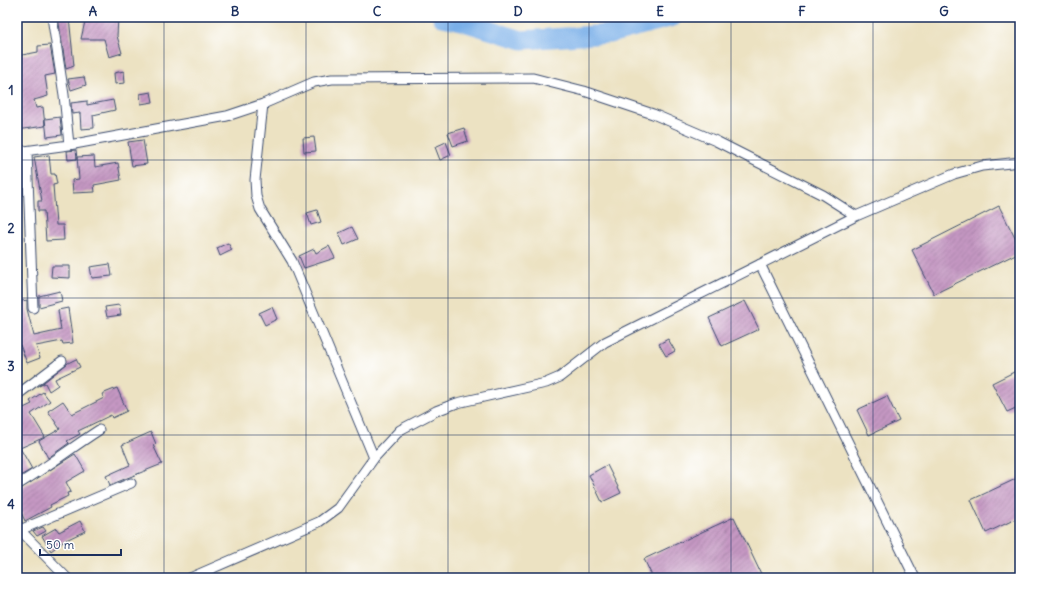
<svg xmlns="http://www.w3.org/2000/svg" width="1037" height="595" font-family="Delius,sans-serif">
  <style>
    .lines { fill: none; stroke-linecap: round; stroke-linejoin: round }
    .river { stroke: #79afe8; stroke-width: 19 }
    .building { fill: url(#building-hatch) }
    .street-casing { stroke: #3a4a6d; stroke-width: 11 }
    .street { stroke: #fff; stroke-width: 9 }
    .grid { fill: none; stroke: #1b2f5e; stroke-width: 1; stroke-opacity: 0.55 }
    .neatline { fill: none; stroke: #1b2f5e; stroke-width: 1.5 }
    .grid-label { font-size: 13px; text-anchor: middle; font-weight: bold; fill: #1b2f5e }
  </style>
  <defs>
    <pattern id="building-hatch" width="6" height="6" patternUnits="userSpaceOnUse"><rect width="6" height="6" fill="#c597c2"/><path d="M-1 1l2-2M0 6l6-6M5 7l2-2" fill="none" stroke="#9f7ca1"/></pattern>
  </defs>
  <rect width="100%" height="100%" fill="#fff"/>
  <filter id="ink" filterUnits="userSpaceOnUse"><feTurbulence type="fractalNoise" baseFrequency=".025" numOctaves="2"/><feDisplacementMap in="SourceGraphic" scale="8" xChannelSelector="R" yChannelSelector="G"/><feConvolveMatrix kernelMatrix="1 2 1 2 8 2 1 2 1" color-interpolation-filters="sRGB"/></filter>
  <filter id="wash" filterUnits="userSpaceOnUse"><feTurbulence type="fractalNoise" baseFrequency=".012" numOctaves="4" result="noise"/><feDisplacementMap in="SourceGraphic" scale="16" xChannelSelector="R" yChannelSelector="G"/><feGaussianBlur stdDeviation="0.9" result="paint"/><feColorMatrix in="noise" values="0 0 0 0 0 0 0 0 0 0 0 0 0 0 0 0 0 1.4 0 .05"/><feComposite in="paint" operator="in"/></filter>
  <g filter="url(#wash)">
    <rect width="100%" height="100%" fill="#ece2c2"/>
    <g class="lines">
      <!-- river -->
      <path class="river" d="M442,17L457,20L522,40L609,34L673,17"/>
    </g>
    <g id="blocks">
      <!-- building -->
      <path class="building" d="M58,17H69L74,66L66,69Z
        M86,17H118L117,36L122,53L109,57L104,39H81Z
        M50,45L55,74L45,76L48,96L34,100L36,108L43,107L45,126L17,130V56L38,52V46Z
        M124,71L125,83L115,84L114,73Z
        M84,77L86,85L71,90L68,79Z
        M151,92L153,102L141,104L140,94Z
        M113,100L115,110L93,115L94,128L81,129L80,113L72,114L71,103L87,101V105Z
        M60,117L62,135L47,137L45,119Z
        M464,128L468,141L453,146L448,133Z
        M314,137L316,151L304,152L303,138Z
        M143,140L147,164L132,166L128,142Z
        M446,142L451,155L440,160L435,147Z
        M76,150L77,159L68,160L67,151Z
        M49,155L51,174H55L57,184L53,185L56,225H63L64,240L46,241L44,211H38V201H42L34,157Z
        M94,156L95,167L118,163L121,180L94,185L95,192L73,193L72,180L79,179L77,157Z
        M999,206L1020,248V252L934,294L912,250Z
        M317,210L321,222L311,225L307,213Z
        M352,227L358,239L344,245L339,233Z
        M228,243L232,250L220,256L217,248Z
        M329,246L335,258L304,268L299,256L314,249L316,253Z
        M110,264L112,276L92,278L90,267Z
        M52,266H70V278L51,277Z
        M60,291L62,301L39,307V296Z
        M27,300V309L34,336L61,330L58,310L68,308L73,343L63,344L62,341L36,346L40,358L27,363L20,345L17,347V302Z
        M745,301L759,329L722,346L709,318Z
        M119,305L121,315L107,317L105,307Z
        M272,307L277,319L265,325L259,313Z
        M668,339L675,351L666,356L659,344Z
        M76,359L80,367L55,379L58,385L49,391L45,383L39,386L68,363Z
        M1020,369V406L1007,412L992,383Z
        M117,388L127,411L112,418L111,415L78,431L80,434L67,441L69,443L48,458L39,441L60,429L48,411L63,401L72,414L104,398L102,394Z
        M43,392L50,401L31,414L45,437L20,448L32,469L17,478V411L32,404L30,401Z
        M887,396L899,421L869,435L857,410Z
        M151,432L156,444L153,445L162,464L110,485L106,476L130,465L122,445Z
        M75,454L85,471L66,482L71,492L67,493L68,496L50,505L51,507L25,521L17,504V491Z
        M607,465L621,493L602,502L589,475Z
        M1020,477V517L986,533L971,500Z
        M734,517L763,578H653L644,559Z
        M80,521L85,531L64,541L51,551L42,536L56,528L59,532Z
        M43,527L46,531L37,536L33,531Z"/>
    </g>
  </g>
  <g filter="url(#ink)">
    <use href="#blocks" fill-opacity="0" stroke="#3a4a6d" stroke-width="1"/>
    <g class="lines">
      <defs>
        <path id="street" d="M52,17L64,95L69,145
          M263,104L255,180L256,196L260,209L292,261L374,458
          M17,152L69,145L227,116L263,104L314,82L332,79L533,78L584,91L653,114L716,141L823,195L856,216L954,174L982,166L1020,162
          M27,152L33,308
          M760,264L915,578
          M17,395L62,361
          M17,485C46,468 71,448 99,430
          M17,524L20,530L67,578
          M20,530L131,483
          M190,578L319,522L338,508L374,458L400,430L436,411L457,403L546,383L560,377L605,342L856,216"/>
      </defs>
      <!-- street casing -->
      <use href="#street" class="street-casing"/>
      <!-- street -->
      <use href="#street" class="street"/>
    </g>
  </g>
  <!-- grid -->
  <path class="grid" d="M164,17V578M306,17V578M448,17V578M589,17V578M731,17V578M873,17V578M17,160H1020M17,298H1020M17,435H1020"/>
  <!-- margin -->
  <rect width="1037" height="595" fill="none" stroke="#fff" stroke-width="44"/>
  <!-- scale -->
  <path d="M40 549v6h81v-6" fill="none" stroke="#1b2f5e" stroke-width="2"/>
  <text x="46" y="549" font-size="12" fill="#1b2f5e" stroke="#ffffff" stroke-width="3" paint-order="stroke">50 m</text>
  <rect x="22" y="22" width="993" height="551" class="neatline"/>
  <g class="grid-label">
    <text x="93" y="16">A</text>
    <text x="235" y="16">B</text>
    <text x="377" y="16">C</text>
    <text x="518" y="16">D</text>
    <text x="660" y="16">E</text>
    <text x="802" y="16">F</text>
    <text x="944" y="16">G</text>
    <text x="11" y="95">1</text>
    <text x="11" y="233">2</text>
    <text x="11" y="371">3</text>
    <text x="11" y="509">4</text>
  </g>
</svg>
